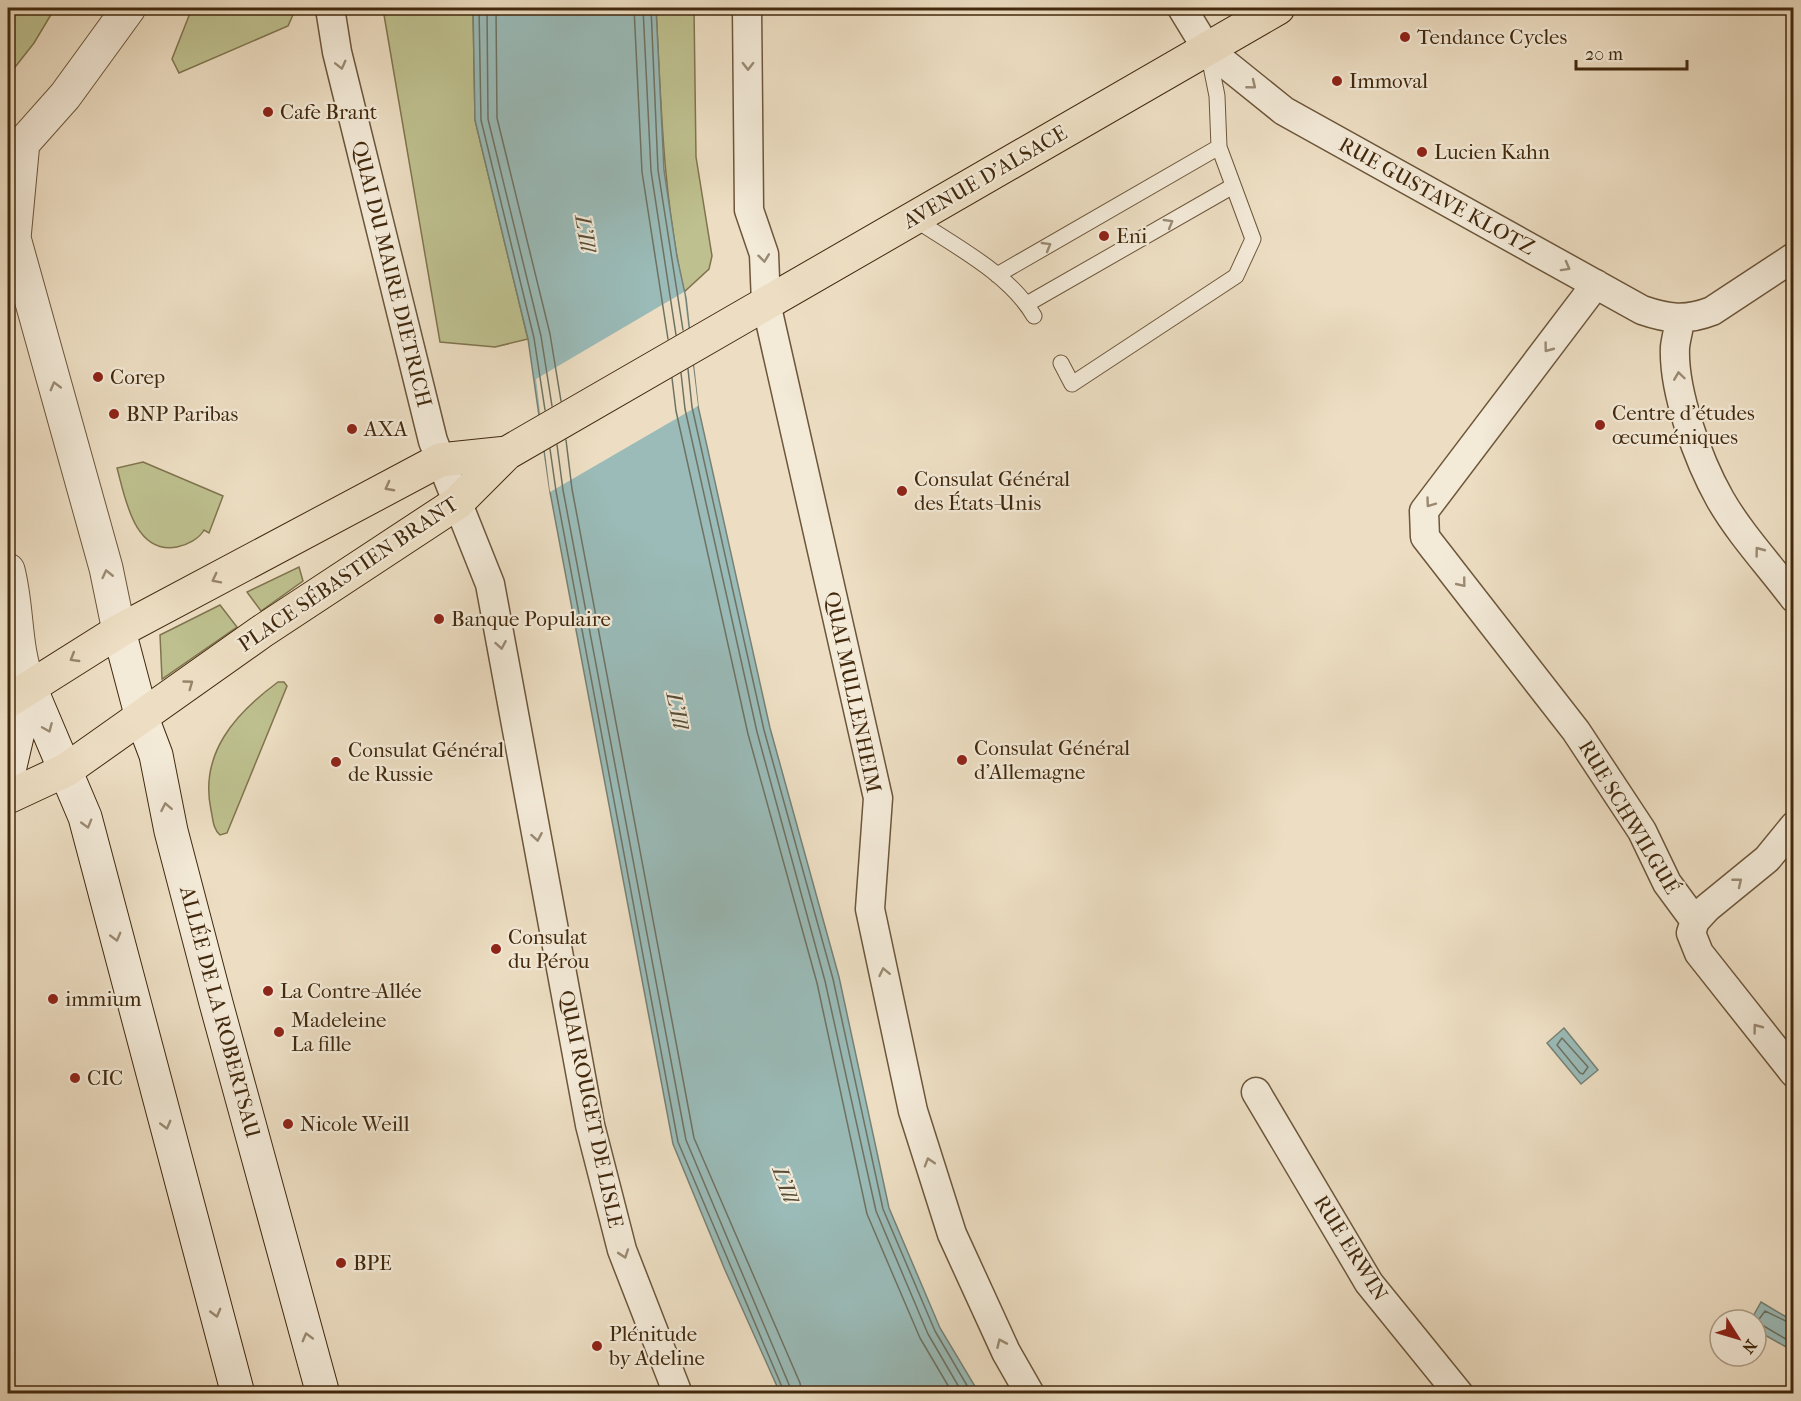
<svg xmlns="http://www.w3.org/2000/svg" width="1801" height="1401" font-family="'IM FELL French Canon',serif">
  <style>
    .green { fill: #bec08f; stroke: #80744e; stroke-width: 1.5 }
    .water { fill: #9abbb8; stroke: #778174; stroke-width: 1.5 }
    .pier { fill: #eddec3 }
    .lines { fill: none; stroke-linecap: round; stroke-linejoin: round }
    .shore { stroke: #6e7262; stroke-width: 1.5 }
    .service-casing { stroke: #6d563a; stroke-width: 17 }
    .minor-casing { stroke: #6d563a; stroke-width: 31 }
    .tertiary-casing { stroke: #6d563a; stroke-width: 35 }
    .secondary-casing { stroke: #42290d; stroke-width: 35 }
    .primary-casing { stroke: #42290d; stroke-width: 35 }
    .service { stroke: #f3ead8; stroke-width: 15 }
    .minor { stroke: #f3ead8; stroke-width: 28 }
    .tertiary { stroke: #f3ead8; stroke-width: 33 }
    .secondary { stroke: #f3ead8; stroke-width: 33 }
    .primary { stroke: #eddec3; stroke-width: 33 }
    .oneway { stroke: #9a8a72 }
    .oneway2 { stroke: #988468 }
    .poi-dot { fill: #8f2418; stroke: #f3ead8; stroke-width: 2 }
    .labels { text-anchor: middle; stroke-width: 4.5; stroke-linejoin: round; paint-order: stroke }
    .poi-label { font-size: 21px; fill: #42290d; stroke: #f3ead8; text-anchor: start }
    .street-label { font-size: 21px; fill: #42290d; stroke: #f3ead8 }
    .water-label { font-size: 22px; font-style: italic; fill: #584e38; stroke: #f3ead8 }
  </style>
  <rect width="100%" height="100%" fill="#eddec3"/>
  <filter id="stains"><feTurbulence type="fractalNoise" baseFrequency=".00333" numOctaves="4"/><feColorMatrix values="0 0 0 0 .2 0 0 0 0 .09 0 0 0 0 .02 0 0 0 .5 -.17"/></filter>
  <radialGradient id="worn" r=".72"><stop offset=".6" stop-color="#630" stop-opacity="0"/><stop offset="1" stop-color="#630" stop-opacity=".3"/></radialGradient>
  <!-- green -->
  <path class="green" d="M8,8H55L34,43L8,76Z
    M192,8H296L288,26L179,73L172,59Z
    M389,8H473L475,120L528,339L495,347L440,342L384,15Z
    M656,8H694L696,157L712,256L709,269L684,292C663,198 661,103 656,8Z
    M143,462L223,496L209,533L204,530C199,539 187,545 177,547C134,555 125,497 117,468Z
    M299,567L303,581L261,611L247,592Z
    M220,605L237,627L162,679L160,635Z
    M278,682H284L287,686L227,833L220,835C213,829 213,819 211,810C199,753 236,713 278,682Z"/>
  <!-- water -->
  <path class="water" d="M473,8H656L664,170L677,257L686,298L698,406L770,728L839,977L889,1208L940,1328L979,1393H780L725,1270L673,1144L550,492L528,339L475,120Z
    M1564,1028L1598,1070L1581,1084L1547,1043Z
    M1761,1302L1793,1321V1351L1756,1330V1320H1751Z"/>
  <!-- pier -->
  <path class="pier" d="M684,292L698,406L550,492L536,379Z"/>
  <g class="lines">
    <!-- shore -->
    <path class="shore" d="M479,8L481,120L534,338L545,410
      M487,8L488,119L541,336L552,406
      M496,8L497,118L550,334L561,401
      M634,8L642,172L668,339
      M643,8L651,171L676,335
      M651,8L658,170L683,330
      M688,369L692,407L764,730L833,979L883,1209L935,1331L972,1394
      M681,373L685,409L757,732L825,981L876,1211L928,1334L963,1394
      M672,378L676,411L748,734L817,983L867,1214L920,1338L953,1394
      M566,440L572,489L694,1138L800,1383L802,1394
      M557,445L563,490L686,1140L793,1394
      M550,449L556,491L678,1142L785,1394
      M1562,1038L1588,1067L1583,1074L1580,1073L1557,1045Z
      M1794,1325L1765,1311L1757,1322L1794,1344"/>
    <defs>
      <path id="service" d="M913,218C953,245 1009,273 1034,316
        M997,275L1219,147
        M1027,304L1233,186
        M1061,363L1072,384L1236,276L1253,239L1219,147L1217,96L1208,51"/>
      <path id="minor" d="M330,8L337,52L433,441L490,584L590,1125L622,1250L678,1394
        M747,8L749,210L764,254L766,303L878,798L870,909L913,1111L952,1234L1006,1352L1030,1394
        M1182,8L1207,49L1284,111L1642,310C1668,319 1686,321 1712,311L1794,257
        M1596,284L1424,511L1425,537L1576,731L1642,831L1667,883L1695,921
        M1680,320C1679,328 1676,338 1675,347C1673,391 1698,460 1720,499C1740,534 1770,566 1794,598
        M1794,826L1767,859L1707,908L1695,921L1691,933L1699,953L1794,1073
        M1256,1092L1369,1283L1459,1394"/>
      <path id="tertiary" d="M23,142L14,238L106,568L119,631
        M9,159L65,96L129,8
        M8,570C18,608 14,650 29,685"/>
      <path id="secondary" d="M119,631L142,718L156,755L171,831L216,1003L323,1394
        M29,685L85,817L238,1394
        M8,775L29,685"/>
      <path id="primary" d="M8,701L119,631L440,460L507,453
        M8,797L66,770L261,632L457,503L507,453L1278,8"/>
    </defs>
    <!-- service casing -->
    <use href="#service" class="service-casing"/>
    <!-- minor casing -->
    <use href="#minor" class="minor-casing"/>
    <!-- tertiary casing -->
    <use href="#tertiary" class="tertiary-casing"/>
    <!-- secondary casing -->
    <use href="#secondary" class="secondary-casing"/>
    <!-- primary casing -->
    <use href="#primary" class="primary-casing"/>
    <!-- service -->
    <use href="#service" class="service"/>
    <!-- minor -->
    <use href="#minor" class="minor"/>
    <!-- tertiary -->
    <use href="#tertiary" class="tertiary"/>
    <!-- secondary -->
    <use href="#secondary" class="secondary"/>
    <!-- primary -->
    <use href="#primary" class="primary"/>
  </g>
  <!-- one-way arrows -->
  <defs><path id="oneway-chevron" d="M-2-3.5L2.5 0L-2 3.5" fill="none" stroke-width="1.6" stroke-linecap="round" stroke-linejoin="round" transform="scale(1.5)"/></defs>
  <g class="oneway">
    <use href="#oneway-chevron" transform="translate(341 65) rotate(76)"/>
    <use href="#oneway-chevron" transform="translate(748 66) rotate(90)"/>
    <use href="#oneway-chevron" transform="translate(1252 85) rotate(39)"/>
    <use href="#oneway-chevron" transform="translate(1169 223) rotate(-30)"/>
    <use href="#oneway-chevron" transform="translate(1047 246) rotate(-30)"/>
    <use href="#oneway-chevron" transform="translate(764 258) rotate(83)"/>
    <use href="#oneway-chevron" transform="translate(1566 267) rotate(29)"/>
    <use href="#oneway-chevron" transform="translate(1548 348) rotate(127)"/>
    <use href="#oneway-chevron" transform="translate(1679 376) rotate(-98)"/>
    <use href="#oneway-chevron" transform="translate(55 386) rotate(-105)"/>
    <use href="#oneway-chevron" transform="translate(1430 503) rotate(126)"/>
    <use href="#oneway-chevron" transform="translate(1759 551) rotate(-127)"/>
    <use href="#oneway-chevron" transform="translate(107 574) rotate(-103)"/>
    <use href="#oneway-chevron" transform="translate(1462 583) rotate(51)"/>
    <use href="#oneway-chevron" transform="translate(501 645) rotate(80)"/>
    <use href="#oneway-chevron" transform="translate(48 728) rotate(67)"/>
    <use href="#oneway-chevron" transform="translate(166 807) rotate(-101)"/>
    <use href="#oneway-chevron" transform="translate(87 824) rotate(74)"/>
    <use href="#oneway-chevron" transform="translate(537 837) rotate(80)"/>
    <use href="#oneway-chevron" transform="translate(1738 882) rotate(-39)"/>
    <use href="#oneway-chevron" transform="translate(116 937) rotate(75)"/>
    <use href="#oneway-chevron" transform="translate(884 972) rotate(-102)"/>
    <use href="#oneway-chevron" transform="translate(1757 1028) rotate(-127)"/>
    <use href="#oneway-chevron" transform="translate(166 1125) rotate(75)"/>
    <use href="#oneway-chevron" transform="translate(929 1162) rotate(-107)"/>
    <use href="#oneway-chevron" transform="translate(624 1254) rotate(71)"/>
    <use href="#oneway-chevron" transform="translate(216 1313) rotate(75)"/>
    <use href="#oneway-chevron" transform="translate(307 1337) rotate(-105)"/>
    <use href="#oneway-chevron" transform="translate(1001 1343) rotate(-114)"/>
  </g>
  <g class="oneway2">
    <use href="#oneway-chevron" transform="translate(389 487) rotate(152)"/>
    <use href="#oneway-chevron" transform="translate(216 579) rotate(153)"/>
    <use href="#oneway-chevron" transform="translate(74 658) rotate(149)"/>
    <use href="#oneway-chevron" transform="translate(189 684) rotate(-36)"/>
  </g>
  <!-- markers -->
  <g class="poi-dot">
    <circle cx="1405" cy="37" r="6"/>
    <circle cx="1337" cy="81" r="6"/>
    <circle cx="268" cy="112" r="6"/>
    <circle cx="1422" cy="152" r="6"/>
    <circle cx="1104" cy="236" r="6"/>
    <circle cx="98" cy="377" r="6"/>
    <circle cx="114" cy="414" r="6"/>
    <circle cx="1600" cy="425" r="6"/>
    <circle cx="352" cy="429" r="6"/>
    <circle cx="902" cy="491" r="6"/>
    <circle cx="439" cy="619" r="6"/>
    <circle cx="962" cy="760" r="6"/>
    <circle cx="336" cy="762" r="6"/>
    <circle cx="496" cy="949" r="6"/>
    <circle cx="268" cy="991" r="6"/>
    <circle cx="53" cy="999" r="6"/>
    <circle cx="279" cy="1032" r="6"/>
    <circle cx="75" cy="1078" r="6"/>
    <circle cx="288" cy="1124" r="6"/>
    <circle cx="341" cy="1263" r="6"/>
    <circle cx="597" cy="1346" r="6"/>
  </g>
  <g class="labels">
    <!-- poi labels -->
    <g class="poi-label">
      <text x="1417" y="44">Tendance Cycles</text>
      <text x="1349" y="88">Immoval</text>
      <text x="280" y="119">Cafe Brant</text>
      <text x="1434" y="159">Lucien Kahn</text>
      <text x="1116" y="243">Eni</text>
      <text x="110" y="384">Corep</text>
      <text x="1612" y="420">Centre d'études<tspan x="1612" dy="24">œcuméniques</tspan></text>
      <text x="126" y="421">BNP Paribas</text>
      <text x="364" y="436">AXA</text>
      <text x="914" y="486">Consulat Général<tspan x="914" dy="24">des États-Unis</tspan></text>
      <text x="451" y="626">Banque Populaire</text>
      <text x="974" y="755">Consulat Général<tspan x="974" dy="24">d'Allemagne</tspan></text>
      <text x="348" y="757">Consulat Général<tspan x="348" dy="24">de Russie</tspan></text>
      <text x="508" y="944">Consulat<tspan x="508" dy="24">du Pérou</tspan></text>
      <text x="280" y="998">La Contre-Allée</text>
      <text x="65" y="1006">immium</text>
      <text x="291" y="1027">Madeleine<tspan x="291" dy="24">La fille</tspan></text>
      <text x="87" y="1085">CIC</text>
      <text x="300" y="1131">Nicole Weill</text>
      <text x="353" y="1270">BPE</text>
      <text x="609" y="1341">Plénitude<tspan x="609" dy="24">by Adeline</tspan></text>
    </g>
    <!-- street labels -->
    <g class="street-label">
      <text transform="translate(985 177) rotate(-30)" y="7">AVENUE D'ALSACE</text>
      <text transform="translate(1437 196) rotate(29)" y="7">RUE GUSTAVE KLOTZ</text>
      <text transform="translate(392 274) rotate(76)" y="7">QUAI DU MAIRE DIETRICH</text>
      <text transform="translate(348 574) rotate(-34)" y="7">PLACE SÉBASTIEN BRANT</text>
      <text transform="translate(853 692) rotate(78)" y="7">QUAI MULLENHEIM</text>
      <text transform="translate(1629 817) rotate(59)" y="7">RUE SCHWILGUÉ</text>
      <text transform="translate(220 1012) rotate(75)" y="7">ALLÉE DE LA ROBERTSAU</text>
      <text transform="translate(591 1109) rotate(78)" y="7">QUAI ROUGET DE LISLE</text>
      <text transform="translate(1351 1248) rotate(58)" y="7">RUE ERWIN</text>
    </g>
    <!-- water labels -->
    <g class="water-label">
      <text transform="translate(586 233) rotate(80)" y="8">L'Ill</text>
      <text transform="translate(678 710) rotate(78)" y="8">L'Ill</text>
      <text transform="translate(786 1184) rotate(70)" y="8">L'Ill</text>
    </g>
  </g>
  <!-- margin -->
  <rect width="1801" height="1401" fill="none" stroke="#eddec3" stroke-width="30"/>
  <rect x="9" y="9" width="1783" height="1383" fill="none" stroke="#42290d" stroke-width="3"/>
  <rect x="15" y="15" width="1771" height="1371" fill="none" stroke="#42290d" stroke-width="1.5"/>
  <!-- north arrow -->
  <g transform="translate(1738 1338) rotate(127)"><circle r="28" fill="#f3ead8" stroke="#ac9d87" stroke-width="1.5"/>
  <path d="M0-4.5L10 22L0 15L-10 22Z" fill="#8f2418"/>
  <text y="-9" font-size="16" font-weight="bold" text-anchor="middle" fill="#42290d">N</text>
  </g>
  <!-- scale -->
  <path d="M1576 60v9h111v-9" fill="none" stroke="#42290d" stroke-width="3"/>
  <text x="1585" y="60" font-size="18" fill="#42290d" stroke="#f3ead8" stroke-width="4.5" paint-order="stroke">20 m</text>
  <rect width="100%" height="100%" filter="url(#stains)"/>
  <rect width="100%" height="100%" fill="url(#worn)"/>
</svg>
